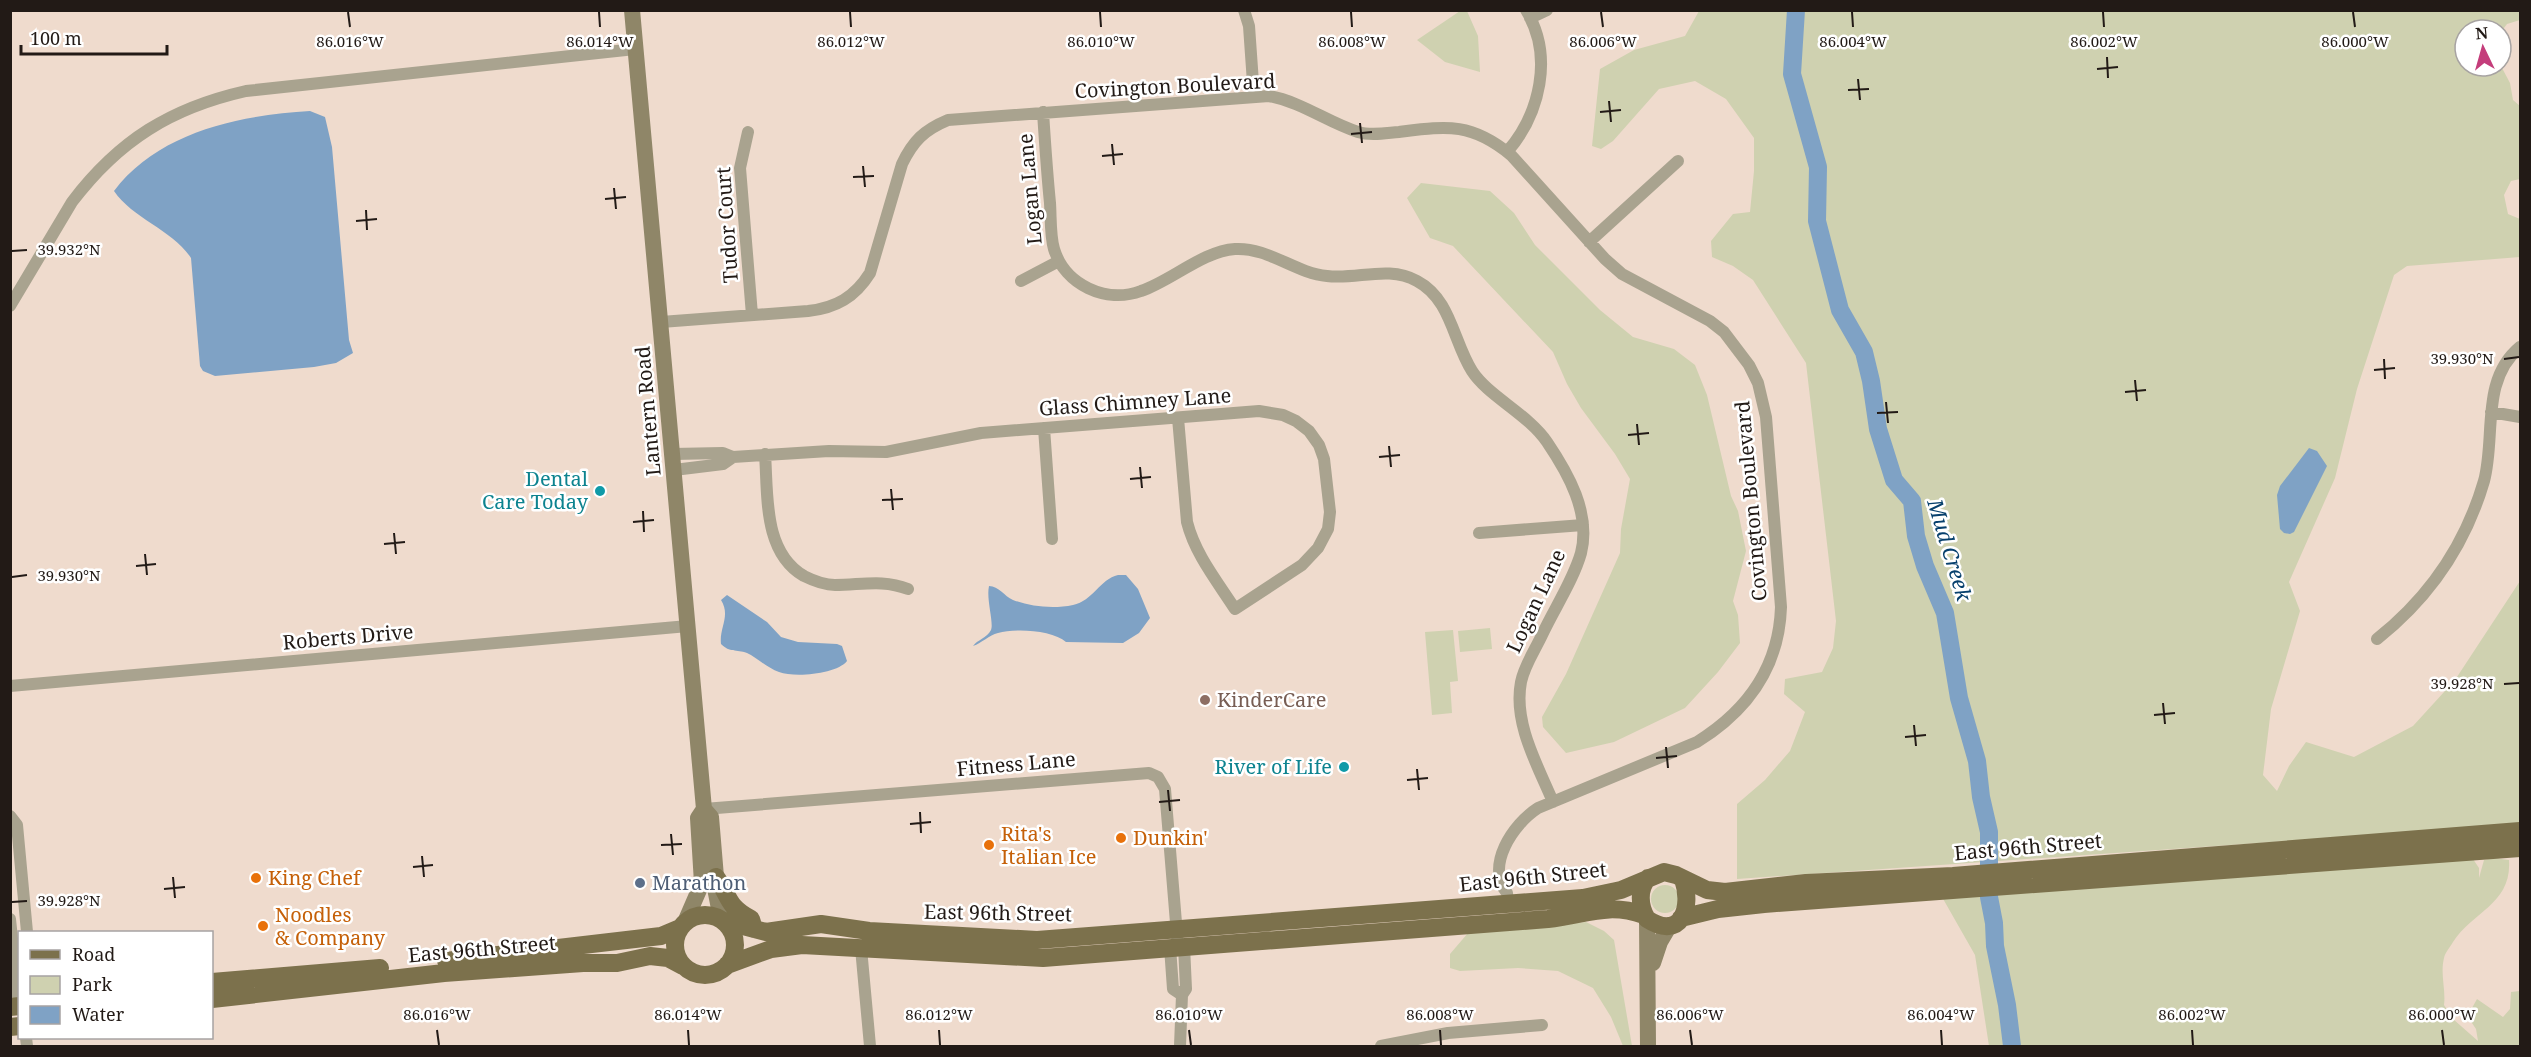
<svg xmlns="http://www.w3.org/2000/svg" width="2531" height="1057" font-family="'Noto Serif',serif">
  <style>
    .green { fill: #cfd1b0 }
    .water { fill: #7fa2c5 }
    .lines { fill: none; stroke-linecap: round; stroke-linejoin: round }
    .river { stroke: #7fa2c5; stroke-width: 18 }
    .street { stroke: #a9a38f; stroke-width: 12 }
    .secondary { stroke: #8f8668; stroke-width: 16 }
    .primary { stroke: #7c714c; stroke-width: 18 }
    .ticks { fill: none; stroke: #221a16; stroke-width: 2 }
    .culture-dot { fill: #0f9aa8; stroke: #fff; stroke-width: 2 }
    .education-dot { fill: #8d6e63; stroke: #fff; stroke-width: 2 }
    .food-dot { fill: #e8710a; stroke: #fff; stroke-width: 2 }
    .service-dot { fill: #5c6f8a; stroke: #fff; stroke-width: 2 }
    .labels { text-anchor: middle; stroke-width: 5; stroke-linejoin: round; paint-order: stroke }
    .street-label { font-size: 20px; fill: #221a16; stroke: #fff }
    .culture-label { font-size: 20px; fill: #0d838f; stroke: #fff; text-anchor: end }
    .education-label { font-size: 20px; fill: #785e54; stroke: #fff; text-anchor: start }
    .food-label { font-size: 20px; fill: #c56008; stroke: #fff; text-anchor: start }
    .service-label { font-size: 20px; fill: #4e5e75; stroke: #fff; text-anchor: start }
    .water-label { font-size: 21px; font-style: italic; fill: #07406d; stroke: #fff }
    .ticks-label { font-size: 15px; text-anchor: middle; fill: #221a16; stroke: #fff; stroke-width: 5; stroke-linejoin: round; paint-order: stroke }
  </style>
  <rect width="100%" height="100%" fill="#efdbcd"/>
  <!-- green -->
  <path class="green" d="M1460,11H1467L1478,36L1480,72L1445,62L1417,40Z
    M1699,11H2520V20L2507,24L2501,32L2465,30V66H2501L2510,83L2513,100L2520,106V179L2511,181L2504,195L2508,214L2520,219V257L2407,266L2394,275L2357,389L2335,478L2289,582L2300,611L2271,709L2263,775L2277,791L2289,766L2306,742L2354,757L2413,726L2455,680L2520,581V825L1737,879V804L1765,780L1790,751L1805,712L1784,694L1785,679L1822,672L1833,648L1836,621L1806,363L1753,280L1733,266L1712,257L1711,241L1733,214L1750,212L1754,171V138L1726,99L1695,81L1659,89L1613,141L1601,149L1592,146L1600,69L1634,50L1685,36Z
    M1421,183L1490,191L1514,213L1535,245L1600,310L1633,337L1674,349L1695,365L1707,395L1731,496L1738,511L1746,551L1733,601L1738,615L1740,643L1718,672L1685,708L1614,742L1566,753L1543,727L1542,717L1566,674L1620,553L1621,529L1630,479L1615,454L1581,408L1567,384L1553,352L1453,246L1430,238L1407,198Z
    M1490,628L1492,649L1460,652L1458,631Z
    M1453,630L1458,681L1450,682L1452,713L1432,715L1425,632Z
    M2494,858L2509,860C2512,904 2473,911 2453,942C2450,947 2445,953 2444,958C2440,974 2446,990 2444,1005L2453,1019L2478,1041L2476,1029L2470,1020L2472,1008L2477,999L2503,1017L2510,1009L2511,992L2520,991V1046H1989L1975,955L1942,897L2473,859L2479,868V878L2484,860Z
    M1651 899a14 14 0 1 1 28 0a14 14 0 1 1-28 0Z
    M1586,922L1604,931L1614,940L1632,1046H1623L1611,1017L1593,988L1558,971L1518,968L1460,971L1450,968V954L1468,933Z"/>
  <!-- water -->
  <path class="water" d="M310,111L325,117L332,147L349,340L353,353L336,363L314,367L215,376L203,371L200,366L191,258C173,230 133,219 114,191C158,132 240,115 310,111Z
    M2309,448L2317,451L2327,466L2294,532L2290,534L2284,533L2280,529L2277,495L2280,486Z
    M1118,575H1126L1138,589L1150,618L1139,633L1123,643L1066,642C1053,630 1015,628 998,633C989,635 982,643 973,646C977,640 987,638 991,630C994,623 986,599 989,586C999,586 1004,596 1013,600C1031,607 1054,609 1073,605C1093,601 1100,579 1118,575Z
    M727,595L767,622L781,637L798,642L837,644L842,646L847,661C837,674 795,678 779,672C767,668 756,657 747,653C736,649 730,653 721,644C719,628 731,616 721,600Z"/>
  <g class="lines">
    <!-- river -->
    <path class="river" d="M1796,10L1792,74L1818,167L1817,221L1840,310L1864,352L1871,381L1878,429L1894,480L1912,501L1916,536L1925,566L1945,613L1959,698L1977,761L1981,797L1989,832V897L1994,923L1995,946L2007,1005L2012,1046"/>
    <!-- street -->
    <path class="street" d="M1244,10L1249,26L1254,97
      M1530,18L1547,10
      M1043,112C1045,143 1047,173 1050,203C1051,218 1050,235 1054,249C1065,285 1106,304 1141,291C1171,281 1203,251 1235,249C1268,247 1295,273 1327,276C1357,280 1388,265 1417,281C1451,299 1453,341 1472,371C1488,396 1528,414 1547,442C1568,473 1591,513 1581,553C1573,581 1554,609 1542,635C1535,650 1524,666 1521,682C1513,723 1538,766 1553,802
      M748,132L740,168L752,315
      M1507,152C1540,114 1554,56 1526,10
      M1589,242L1678,161
      M1021,281L1059,261
      M10,306L72,202C119,140 171,108 246,91L635,49
      M661,322L808,311C836,308 855,297 870,273L902,164C913,141 924,130 948,120L1269,96C1302,102 1327,122 1358,132C1371,136 1386,133 1399,132C1447,126 1471,122 1511,155L1605,259L1622,274L1710,321L1724,332L1749,365L1758,383L1766,417L1781,607C1779,668 1747,711 1697,742L1538,808C1513,824 1485,866 1507,893L1508,904
      M2491,412L2520,417
      M1044,428L1052,539
      M673,454L723,453L733,457L829,451L886,452L981,433L1259,411L1283,415L1296,421L1309,431L1319,445L1324,459L1330,512L1328,529L1318,548L1302,565L1235,609C1217,581 1195,554 1187,522L1178,418
      M765,454C768,496 763,552 804,576C814,581 824,585 835,585C861,585 883,579 908,589
      M674,470L723,464L733,457
      M1479,533L1583,525
      M2377,639C2430,597 2465,546 2484,481C2496,437 2480,380 2520,347
      M10,686L688,626
      M704,809L1149,773L1158,777L1165,789L1178,947
      M10,816L17,825L27,932
      M10,919L19,1006
      M1170,947L1173,989L1182,995
      M861,948L870,1046
      M26,1038L27,1046
      M1180,1046L1182,995L1186,989L1184,946
      M1381,1046L1448,1033L1542,1025"/>
    <!-- secondary -->
    <path class="secondary" d="M632,10L704,809L711,817L716,877L714,883L721,919
      M1647,919L1648,1046
      M686,920L702,883L698,818L704,809
      M1653,963L1660,942L1670,925"/>
    <!-- primary -->
    <path class="primary" d="M716,877C730,896 726,906 751,919L754,929
      M1648,878C1638,889 1639,906 1647,919C1681,941 1693,908 1683,879
      M675 945a30 30 0 1 1 60 0a30 30 0 1 1-60 0Z
      M1681,918L1718,909L1764,904L2520,848
      M724,921L766,932L821,924L869,931L1037,940L1583,898L1621,890L1664,872L1676,875L1707,890L1725,892L1806,883L1953,876L2520,831
      M446,961L661,936L680,928
      M727,965L771,949L802,945L1043,958L1548,919C1586,915 1607,902 1644,915
      M212,982L380,968
      M212,999L444,973L583,963H617L650,956L668,958L683,966
      M10,1007L20,1006
      M10,1027L20,1026"/>
  </g>
  <!-- ticks -->
  <path class="ticks" d="M348,12L350,27M599,12L600,27M850,12L851,27M1100,12L1101,27M1351,12L1352,27M1601,12L1603,27M1852,12L1853,27M2103,12L2104,27M2353,12L2355,27M2107,57L2108,78M2097,69L2118,67M1858,79L1860,100M1848,90L1869,89M1609,101L1611,122M1600,112L1621,110M1360,123L1362,143M1351,134L1372,132M1112,144L1114,165M1102,156L1123,154M863,166L865,187M853,177L874,176M614,188L616,209M605,199L626,197M366,210L367,230M356,221L377,219M12,251L27,250M2384,359L2385,379M2504,359L2519,357M2374,370L2395,368M2135,380L2137,401M2125,392L2146,390M1886,402L1888,423M1877,413L1898,412M1637,424L1639,445M1628,435L1649,433M1389,446L1391,467M1379,457L1400,455M1140,467L1142,488M1130,479L1151,477M891,489L893,510M882,500L903,499M643,511L644,532M633,522L654,520M394,533L396,554M384,544L405,542M145,554L147,575M136,566L156,564M12,577L27,575M2504,684L2519,683M2163,703L2165,724M2154,715L2175,713M1914,725L1916,746M1905,737L1926,735M1666,747L1668,768M1656,758L1677,756M1417,769L1419,790M1407,780L1428,778M1168,790L1170,811M1159,802L1180,800M920,812L921,833M910,824L931,822M671,834L673,855M661,845L682,844M422,856L424,877M413,867L433,865M173,877L175,898M164,889L185,887M12,902L27,901M437,1030L439,1045M688,1030L689,1045M939,1030L940,1045M1189,1030L1191,1045M1440,1030L1441,1045M1690,1030L1692,1045M1941,1030L1942,1045M2192,1030L2193,1045M2442,1030L2444,1045"/>
  <!-- markers -->
  <g class="culture-dot">
    <circle cx="600" cy="491" r="6"/>
    <circle cx="1344" cy="767" r="6"/>
  </g>
  <circle class="education-dot" cx="1205" cy="700" r="6"/>
  <g class="food-dot">
    <circle cx="1121" cy="838" r="6"/>
    <circle cx="989" cy="845" r="6"/>
    <circle cx="256" cy="878" r="6"/>
    <circle cx="263" cy="926" r="6"/>
  </g>
  <circle class="service-dot" cx="640" cy="883" r="6"/>
  <g class="labels">
    <!-- street labels -->
    <g class="street-label">
      <text transform="translate(1175 86) rotate(-3)" y="7">Covington Boulevard</text>
      <text transform="translate(1030 189) rotate(-95)" y="7">Logan Lane</text>
      <text transform="translate(727 225) rotate(-94)" y="7">Tudor Court</text>
      <text transform="translate(1135 402) rotate(-4)" y="7">Glass Chimney Lane</text>
      <text transform="translate(648 411) rotate(-95)" y="7">Lantern Road</text>
      <text transform="translate(1751 501) rotate(-95)" y="7">Covington Boulevard</text>
      <text transform="translate(1536 601) rotate(-65)" y="7">Logan Lane</text>
      <text transform="translate(348 637) rotate(-5)" y="7">Roberts Drive</text>
      <text transform="translate(1016 764) rotate(-5)" y="7">Fitness Lane</text>
      <text transform="translate(2028 847) rotate(-5)" y="7">East 96th Street</text>
      <text transform="translate(1533 877) rotate(-6)" y="7">East 96th Street</text>
      <text transform="translate(998 913) rotate(1)" y="7">East 96th Street</text>
      <text transform="translate(482 949) rotate(-5)" y="7">East 96th Street</text>
    </g>
    <!-- culture labels -->
    <g class="culture-label">
      <text x="588" y="486">Dental<tspan x="588" dy="23">Care Today</tspan></text>
      <text x="1332" y="774">River of Life</text>
    </g>
    <!-- education labels -->
    <g class="education-label">
      <text x="1217" y="707">KinderCare</text>
    </g>
    <!-- food labels -->
    <g class="food-label">
      <text x="1001" y="841">Rita's<tspan x="1001" dy="23">Italian Ice</tspan></text>
      <text x="1133" y="845">Dunkin'</text>
      <text x="268" y="885">King Chef</text>
      <text x="275" y="922">Noodles<tspan x="275" dy="23">&amp; Company</tspan></text>
    </g>
    <!-- service labels -->
    <g class="service-label">
      <text x="652" y="890">Marathon</text>
    </g>
    <!-- water labels -->
    <g class="water-label">
      <text transform="translate(1949 550) rotate(73)" y="7">Mud Creek</text>
    </g>
  </g>
  <g class="ticks-label">
    <text x="350" y="47">86.016°W</text>
    <text x="600" y="47">86.014°W</text>
    <text x="851" y="47">86.012°W</text>
    <text x="1101" y="47">86.010°W</text>
    <text x="1352" y="47">86.008°W</text>
    <text x="1603" y="47">86.006°W</text>
    <text x="1853" y="47">86.004°W</text>
    <text x="2104" y="47">86.002°W</text>
    <text x="2355" y="47">86.000°W</text>
    <text x="69" y="255">39.932°N</text>
    <text x="2462" y="364">39.930°N</text>
    <text x="69" y="581">39.930°N</text>
    <text x="2462" y="689">39.928°N</text>
    <text x="69" y="906">39.928°N</text>
    <text x="437" y="1020">86.016°W</text>
    <text x="688" y="1020">86.014°W</text>
    <text x="939" y="1020">86.012°W</text>
    <text x="1189" y="1020">86.010°W</text>
    <text x="1440" y="1020">86.008°W</text>
    <text x="1690" y="1020">86.006°W</text>
    <text x="1941" y="1020">86.004°W</text>
    <text x="2192" y="1020">86.002°W</text>
    <text x="2442" y="1020">86.000°W</text>
  </g>
  <!-- border -->
  <rect width="2531" height="1057" fill="none" stroke="#221a16" stroke-width="24"/>
  <!-- legend -->
  <rect x="18" y="931" width="195" height="108" fill="#ffffff" stroke="#a7a3a2" stroke-width="1.5"/>
  <rect x="30" y="950" width="30" height="9" fill="#7c714c" stroke="#a7a3a2" stroke-width="1.5"/>
  <text x="72" y="961" font-size="18" fill="#221a16">Road</text>
  <rect x="30" y="976" width="30" height="18" fill="#cfd1b0" stroke="#a7a3a2" stroke-width="1.5"/>
  <text x="72" y="991" font-size="18" fill="#221a16">Park</text>
  <rect x="30" y="1006" width="30" height="18" fill="#7fa2c5" stroke="#a7a3a2" stroke-width="1.5"/>
  <text x="72" y="1021" font-size="18" fill="#221a16">Water</text>
  <!-- north arrow -->
  <g transform="translate(2483 48) rotate(355)"><circle r="28" fill="#ffffff" stroke="#a7a3a2" stroke-width="1.5"/>
  <path d="M0-4.5L10 22L0 15L-10 22Z" fill="#c43d7b"/>
  <text y="-9" font-size="16" font-weight="bold" text-anchor="middle" fill="#221a16">N</text>
  </g>
  <!-- scale -->
  <path d="M21 45v9h146v-9" fill="none" stroke="#221a16" stroke-width="3"/>
  <text x="30" y="45" font-size="18" fill="#221a16" stroke="#ffffff" stroke-width="4.5" paint-order="stroke">100 m</text>
</svg>
